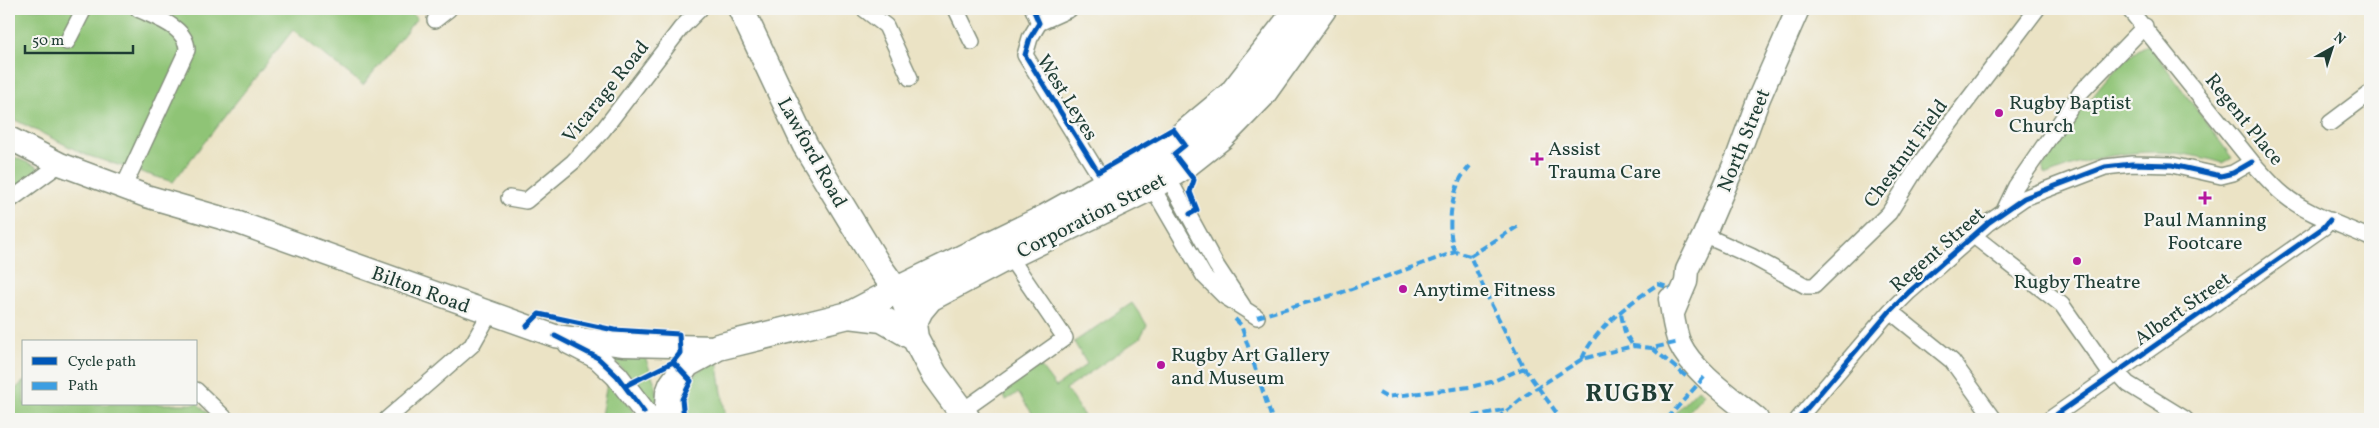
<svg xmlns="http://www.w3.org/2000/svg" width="2379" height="428" font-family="Vollkorn,serif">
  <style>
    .green { fill: #8fc476; stroke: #578055 }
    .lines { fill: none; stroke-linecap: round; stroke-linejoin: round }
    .minor-casing { stroke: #85907c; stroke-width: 18 }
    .secondary-casing { stroke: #85907c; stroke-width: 25 }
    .primary-casing { stroke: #85907c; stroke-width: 28 }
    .trunk-casing { stroke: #85907c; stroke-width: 29 }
    .minor { stroke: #fff; stroke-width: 15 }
    .secondary { stroke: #fff; stroke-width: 22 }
    .primary { stroke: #fff; stroke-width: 25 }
    .trunk { stroke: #fff; stroke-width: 26 }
    .quiet { stroke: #3c9ee2; stroke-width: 4; stroke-dasharray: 8 4; stroke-linecap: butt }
    .cycleway-casing { stroke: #f6f6f2; stroke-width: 8 }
    .cycleway { stroke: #0057b8; stroke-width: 5 }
    .poi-dot { fill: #b5179e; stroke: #f6f6f2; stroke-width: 2 }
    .labels { text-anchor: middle; stroke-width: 4.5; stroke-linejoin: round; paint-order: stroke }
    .street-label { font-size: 20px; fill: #1f3d34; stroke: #f6f6f2 }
    .poi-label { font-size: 20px; fill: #1f3d34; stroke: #f6f6f2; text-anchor: start }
    .district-label { font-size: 25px; font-weight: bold; letter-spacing: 1px; fill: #1f3d34; stroke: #f6f6f2 }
  </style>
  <rect width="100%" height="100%" fill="#f6f6f2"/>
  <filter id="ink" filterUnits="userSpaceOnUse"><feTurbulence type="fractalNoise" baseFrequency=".02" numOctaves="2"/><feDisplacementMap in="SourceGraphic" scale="10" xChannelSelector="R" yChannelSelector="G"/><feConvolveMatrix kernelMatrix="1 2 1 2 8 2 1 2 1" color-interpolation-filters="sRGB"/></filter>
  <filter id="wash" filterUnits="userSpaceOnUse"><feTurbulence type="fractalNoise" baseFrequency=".0096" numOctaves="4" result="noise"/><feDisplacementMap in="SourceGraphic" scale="20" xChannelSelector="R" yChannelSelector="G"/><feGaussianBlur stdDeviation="1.12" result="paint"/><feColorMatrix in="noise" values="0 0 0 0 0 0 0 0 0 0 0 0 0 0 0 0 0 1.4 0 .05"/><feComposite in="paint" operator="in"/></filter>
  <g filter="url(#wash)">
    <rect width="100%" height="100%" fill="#ebe3c5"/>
    <!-- green -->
    <path class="green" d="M9,9H406L417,18L363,85L293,30L173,182L86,155L9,117Z
      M2145,46L2151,47L2232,158L2223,163C2161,144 2106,151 2047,175L2044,174L2043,168L2046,162C2068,131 2112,62 2145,46Z
      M9,155L38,167L36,174L9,195Z
      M1132,303L1147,325L1140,338L1066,389L1084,416L1079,419H1036L1018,393L1006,400L999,388L1037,362L1056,387L1087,364L1074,342Z
      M643,352L656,386L660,412L608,353Z
      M717,359L726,419H681C678,383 688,377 717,359Z
      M608,379L639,419H621L601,415Z
      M24,381V404H196V402L214,419H9V395Z
      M1698,389L1704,394L1681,419L1672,416Z"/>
  </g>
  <g filter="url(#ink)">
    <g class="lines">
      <defs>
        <path id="minor" d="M864,9L886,26L910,78
          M956,9L972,42
          M1033,9L1039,23L1030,38L1025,55L1106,186
          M2129,9L2252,162C2262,173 2272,185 2284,195C2308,215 2342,225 2370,238
          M435,20L449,9
          M1039,23L1070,9
          M67,42L84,9
          M2330,123L2370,93
          M1164,170L1216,265L1243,306
          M1148,180L1204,276L1224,296L1257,317
          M123,188L187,50C187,27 156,18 138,9
          M509,198L526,201L573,162L603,130L681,28L700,9
          M9,201L60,164
          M2004,211L2016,186L2081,92L2145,26
          M1704,235L1751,256L1806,286H1814L1889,213L1920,163L2037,9
          M1974,236L2062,305L2112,376
          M1890,311L1952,361L1994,419
          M2117,372L2128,384L2185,419
          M196,390L226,419
          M962,411L1065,338L1009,256
          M387,419L472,345L490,313
          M1798,419L1890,311L1909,292L1988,223L2024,198L2105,167L2132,164L2172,165L2221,176L2233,173L2252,162
          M2050,419L2324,227L2330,220"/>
        <path id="secondary" d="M9,138L60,164L146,196L239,223L555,336L624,345L718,347
          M1670,299C1673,314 1674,331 1680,344C1693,372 1733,399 1757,419
          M1673,313L1686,282L1687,270L1704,235L1737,158L1759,98L1798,9
          M569,343L598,358L617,376L650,419"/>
        <path id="primary" d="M741,9L805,145L878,265L904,301L913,324"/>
        <path id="trunk" d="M849,315L882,319L915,338
          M667,419L669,393L672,385L687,364L718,347L849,315L897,290L1045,218L1140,165L1179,138L1232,94L1298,9
          M967,419L934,374L915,338L913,324L920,310L930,298L1009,256L1151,187L1183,167L1221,137L1261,96L1323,9"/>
      </defs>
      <!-- minor casing -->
      <use href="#minor" class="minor-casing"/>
      <!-- secondary casing -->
      <use href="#secondary" class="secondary-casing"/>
      <!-- primary casing -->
      <use href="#primary" class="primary-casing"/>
      <!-- trunk casing -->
      <use href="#trunk" class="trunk-casing"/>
      <!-- minor -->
      <use href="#minor" class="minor"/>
      <!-- secondary -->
      <use href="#secondary" class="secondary"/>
      <!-- primary -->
      <use href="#primary" class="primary"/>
      <!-- trunk -->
      <use href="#trunk" class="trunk"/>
      <!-- quiet -->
      <path class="quiet" d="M1455,252C1447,232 1450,202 1459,182C1461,176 1466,171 1470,166
        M1470,256L1520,225
        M1621,314L1625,333L1633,346
        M1257,317L1340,293L1455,252L1470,256L1490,302L1524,368L1561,419
        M1235,319L1241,325L1272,419
        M1652,348L1688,378
        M1582,359C1595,328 1630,303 1658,284L1670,288
        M1379,393L1386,397L1470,387L1491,382L1524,368
        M1461,419L1507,409
        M1497,419L1526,395L1582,359L1633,346L1652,348L1679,342
        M1667,419L1706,375"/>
      <defs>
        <path id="cycleway" d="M1033,9L1039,23L1030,38L1025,55L1098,172L1173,129L1185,145L1174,154L1194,180L1190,192L1197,210L1190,214
          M527,326L539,314L614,330L679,334L680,353L673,362L625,386
          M555,336L598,358L617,376L644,412
          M673,362L691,381L682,399L684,419
          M1798,419L1890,311L1909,292L1988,223L2024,198L2105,167L2132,164L2172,165L2221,176L2233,173L2252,162
          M2050,419L2324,227L2330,220"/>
      </defs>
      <!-- cycleway casing -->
      <use href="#cycleway" class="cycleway-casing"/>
      <!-- cycleway -->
      <use href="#cycleway" class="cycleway"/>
    </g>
  </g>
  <!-- markers -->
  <g class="poi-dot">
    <circle cx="1999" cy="113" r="5"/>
    <path d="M1534.5 151.5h5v5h5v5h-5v5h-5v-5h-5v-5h5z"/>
    <path d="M2202.5 190.5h5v5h5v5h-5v5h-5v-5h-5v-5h5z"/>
    <circle cx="2077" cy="261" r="5"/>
    <circle cx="1403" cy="289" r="5"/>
    <circle cx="1161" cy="365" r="5"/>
  </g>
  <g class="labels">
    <!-- street labels -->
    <g class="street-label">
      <text transform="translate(605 91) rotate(-51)" y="7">Vicarage Road</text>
      <text transform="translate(1068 97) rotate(58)" y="7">West Leyes</text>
      <text transform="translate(2245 119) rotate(51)" y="7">Regent Place</text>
      <text transform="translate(1743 140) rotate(-68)" y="7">North Street</text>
      <text transform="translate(813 152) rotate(61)" y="7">Lawford Road</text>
      <text transform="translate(1905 153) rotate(-54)" y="7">Chestnut Field</text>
      <text transform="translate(1091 215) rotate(-27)" y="7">Corporation Street</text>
      <text transform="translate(1937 249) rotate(-41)" y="7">Regent Street</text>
      <text transform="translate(421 289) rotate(20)" y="7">Bilton Road</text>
      <text transform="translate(2182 308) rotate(-35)" y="7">Albert Street</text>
    </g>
    <!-- poi labels -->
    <g class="poi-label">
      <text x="2009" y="109">Rugby Baptist<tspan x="2009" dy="23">Church</tspan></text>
      <text x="1548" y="155">Assist<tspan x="1548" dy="23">Trauma Care</tspan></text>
      <text x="2205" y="226" text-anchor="middle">Paul Manning<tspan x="2205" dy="23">Footcare</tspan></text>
      <text x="2077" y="288" text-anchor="middle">Rugby Theatre</text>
      <text x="1413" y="296">Anytime Fitness</text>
      <text x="1171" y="361">Rugby Art Gallery<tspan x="1171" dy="23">and Museum</tspan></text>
    </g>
    <!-- district labels -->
    <g class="district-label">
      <text x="1630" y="401">RUGBY</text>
    </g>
  </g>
  <!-- margin -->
  <rect width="2379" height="428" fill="none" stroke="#f6f6f2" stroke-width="30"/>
  <!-- legend -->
  <rect x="22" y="340" width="175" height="65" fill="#f6f6f2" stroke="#a0aca6"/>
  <rect x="32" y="357" width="25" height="8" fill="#0057b8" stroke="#a0aca6"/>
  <text x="68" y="366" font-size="15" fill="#1f3d34">Cycle path</text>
  <rect x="32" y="382" width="25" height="8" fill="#3c9ee2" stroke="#a0aca6"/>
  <text x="68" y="390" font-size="15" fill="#1f3d34">Path</text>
  <!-- north arrow -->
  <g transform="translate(2332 48) rotate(39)" stroke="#f6f6f2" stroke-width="4" paint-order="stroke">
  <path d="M0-4L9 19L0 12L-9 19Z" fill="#1f3d34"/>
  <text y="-8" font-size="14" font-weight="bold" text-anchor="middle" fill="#1f3d34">N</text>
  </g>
  <!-- scale -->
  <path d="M25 45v8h108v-8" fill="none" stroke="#1f3d34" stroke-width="2.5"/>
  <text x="32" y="45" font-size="15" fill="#1f3d34" stroke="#f6f6f2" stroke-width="4" paint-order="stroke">50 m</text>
</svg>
